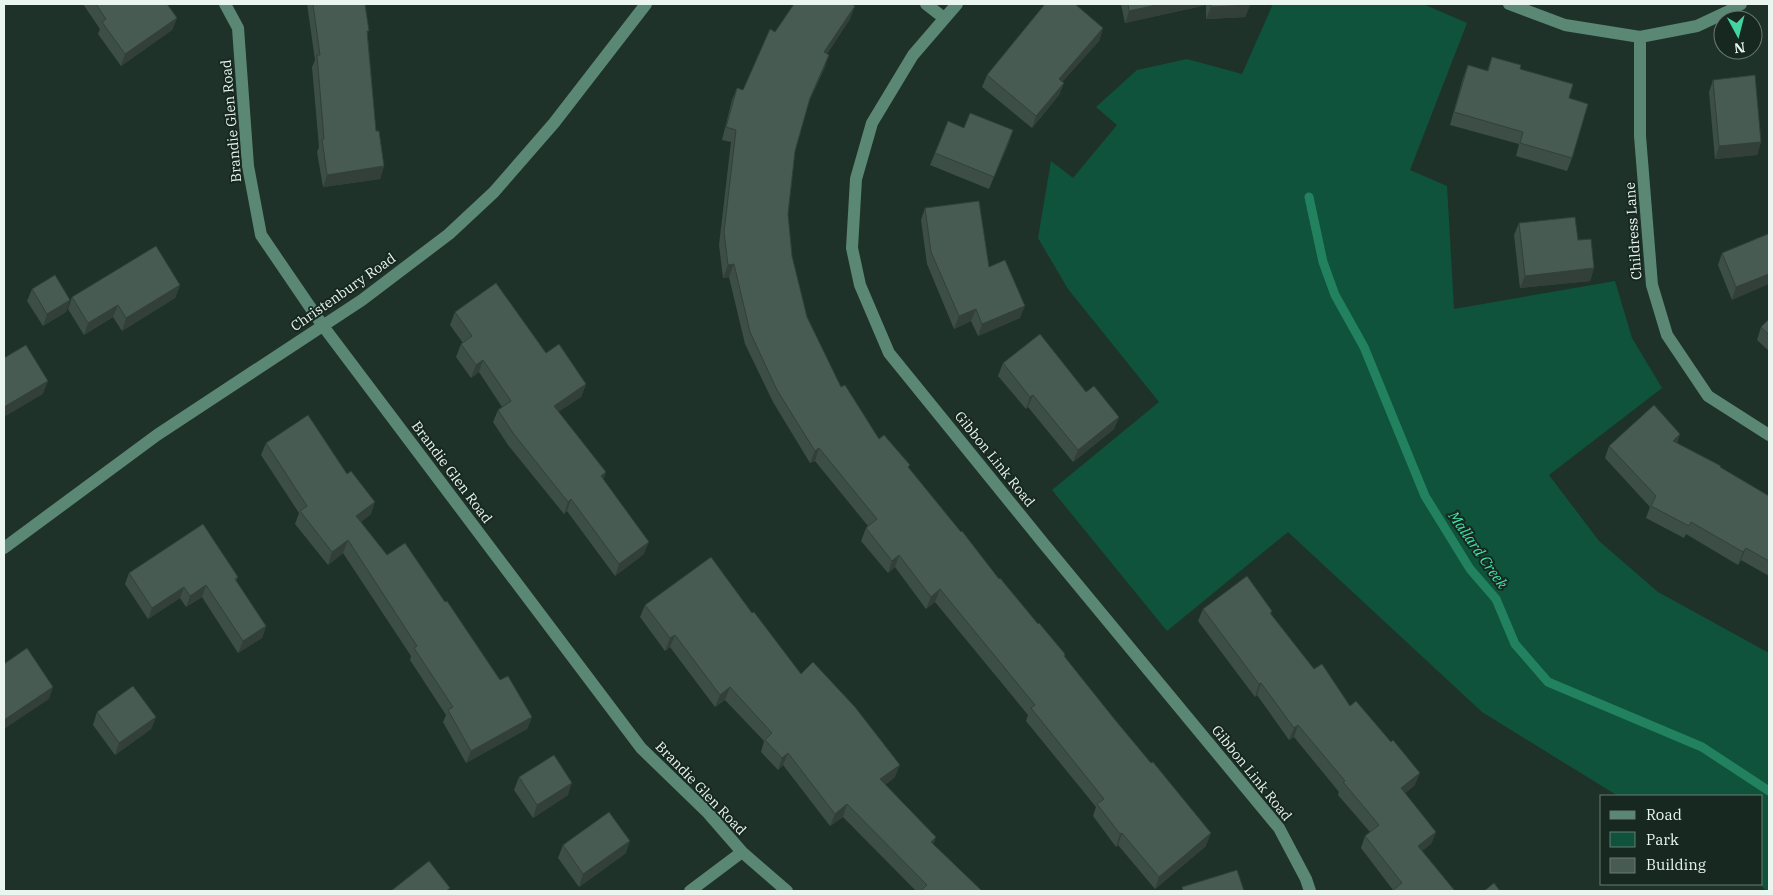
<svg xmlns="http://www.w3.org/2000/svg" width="1773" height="895" font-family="'IBM Plex Serif',serif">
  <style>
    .green { fill: #0f533c }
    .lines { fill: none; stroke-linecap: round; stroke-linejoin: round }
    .stream { stroke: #228260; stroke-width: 9 }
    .minor { stroke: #5b8874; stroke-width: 12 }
    .wall { fill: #3d4e47 }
    .shaded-wall { fill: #324039 }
    .building { fill: #475b52; stroke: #324039 }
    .labels { text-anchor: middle; stroke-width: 4; stroke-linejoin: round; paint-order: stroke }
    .street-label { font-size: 14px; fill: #eaf5ef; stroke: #162820 }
    .water-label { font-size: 15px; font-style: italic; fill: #3fe6ac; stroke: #162820 }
  </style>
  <rect width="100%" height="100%" fill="#1f3229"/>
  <!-- green -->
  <path class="green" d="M1273,4H1423L1467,23L1410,170L1447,186L1454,309L1615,281L1632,338L1662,388L1549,475L1599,541L1658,592L1769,653V891H1767L1759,884H1762V796H1618L1482,712L1288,532L1167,631L1052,490L1159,402L1068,289L1038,238L1051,161L1073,178L1117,125L1096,107L1137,70L1187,59L1242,74Z"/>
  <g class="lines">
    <!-- stream -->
    <path class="stream" d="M1309,197L1323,262L1335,295L1364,347L1425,496L1470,569L1496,599L1515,644L1548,682L1702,747L1769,791"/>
    <!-- minor -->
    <path class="minor" d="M225,4L238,28L248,166L261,235L323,326L641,748L708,813L742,852L787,891
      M926,4L944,18
      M957,4L913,55L872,123L856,179L852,248L860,285L889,353L1044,544L1279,828L1306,879L1310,891
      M1509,4L1565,25L1640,37L1697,26L1729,11L1741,4
      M1640,37V136L1652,285L1667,335L1708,396L1769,435
      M4,548L157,435L362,300L449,234L494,192L554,123L646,4
      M690,891L742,852"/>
  </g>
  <!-- wall -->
  <path class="wall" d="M83,4H167L177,18L172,30L121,66L98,34L100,29Z
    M307,4H365L376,131L384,166L380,179L323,187L317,152L319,147L312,67L315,60Z
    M1121,4H1250V5L1245,17L1206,19V5L1125,23Z
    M850,19L827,54L825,67L808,104L795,151L788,214L792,256L807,317L841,387L879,439L909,468L999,579L1038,624L1065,654V657L1206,846L1155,889L1118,845L1116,847L1093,816L1096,807L1026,721L1028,715L935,602L926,609L895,567L888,573L861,541L866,528L868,526L815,461L810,463L773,402L745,344L729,277L723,278L719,245L731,142L722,140L732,100L737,88L743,90L775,32Z
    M1103,28L1099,41L1062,82L1064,83L1059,95L1032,128L982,87L987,75Z
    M1492,57L1520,69L1569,98L1572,158L1567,171L1516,156L1519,144L1450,125L1463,78L1468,65L1487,71Z
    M1713,80L1761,142L1757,155L1715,159L1709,92Z
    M964,128L1013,130L989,189L930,165L935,153Z
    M925,208L989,267L1020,318L978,336L971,321L954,329L927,264L921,220Z
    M1519,223L1578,240L1594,268L1590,281L1520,288L1514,235Z
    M1768,234L1732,300L1718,265L1722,253Z
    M180,285L175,298L122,331L113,317L84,335L68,309L72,297Z
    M32,289L70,300L66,312L43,326L27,301Z
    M455,312L546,353L586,384L581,397L558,412L603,480L644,554L615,576L567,511L564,514L508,445L493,422L498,410L502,407L479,372L471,378L456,357L461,344L463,343L450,325Z
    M1769,319V351L1757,340L1761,327Z
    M1003,363L1086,392L1119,417L1114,429L1073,462L1028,407L1026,409L998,376Z
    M1680,434L1677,443L1769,496V576L1741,560L1738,565L1686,534L1684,538L1646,518L1650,507L1605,458L1609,446Z
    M266,443L371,514L361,522L387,555L445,602L500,680L532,717L527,729L466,763L443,722L446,715L410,660L411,656L343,553L328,565L295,524L299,513L261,455Z
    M129,573L238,577L236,581L266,626L262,638L238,653L202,597L186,607L180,598L148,619L125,584Z
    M645,605L752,613L801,674L895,777L885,785L933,844L982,891H916L843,817L830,826L783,765L778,770L761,752L764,741L725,700L715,707L670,647L665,651L640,617Z
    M1203,609L1272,611L1271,614L1314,669L1350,706L1415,785L1405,793L1436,832L1431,844L1422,851L1455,891L1393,890L1361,848L1365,836L1370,832L1338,795L1339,792L1294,737L1289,740L1257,695L1255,697L1198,621Z
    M97,712L156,717L151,729L115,755L93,725Z
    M519,777L568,795L533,818L514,790Z
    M563,845L626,853L579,887L558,858Z"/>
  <!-- shaded-wall -->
  <path class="shaded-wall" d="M1161,4H1206V5L1125,23L1129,11Z
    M1250,5L1245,17L1206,19L1211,7Z
    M855,6L850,19L819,65L824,52Z
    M177,18L172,30L121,66L125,54Z
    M1103,28L1099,41L1054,91L1059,79Z
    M829,55L825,67L805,110L810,98Z
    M1064,83L1059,95L1032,128L1036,116Z
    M1013,130L1009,143L989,189L994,177Z
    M1761,142L1757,155L1715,159L1719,146Z
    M384,166L380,179L323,187L327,175Z
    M734,264L729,277L723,278L728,265Z
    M1594,268L1590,281L1520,288L1525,276Z
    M1769,274V284L1732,300L1736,287Z
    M180,285L175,298L122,331L126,318Z
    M70,300L66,312L43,326L47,314Z
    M118,305L113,317L84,335L88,323Z
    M1025,306L1020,318L978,336L982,324Z
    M976,309L971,321L954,329L959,316Z
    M483,360L479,372L471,378L476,365Z
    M48,381L43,394L4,417V407Z
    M586,384L581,397L549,418L554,406Z
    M1033,395L1028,407L1026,409L1030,397Z
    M1119,417L1114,429L1073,462L1078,450Z
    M1680,434L1676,446L1673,441Z
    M819,448L815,461L810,463L815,451Z
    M606,472L602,484L601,476Z
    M571,499L567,511L564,514L568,502Z
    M375,502L371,514L352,529L356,516Z
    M348,540L343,553L328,565L332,552Z
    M649,542L644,554L615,576L619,564Z
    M1746,548L1741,560L1738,565L1743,552Z
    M899,555L895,567L888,573L892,561Z
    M206,585L202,597L186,607L190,596Z
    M184,587L180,598L148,619L152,608Z
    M940,589L935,602L926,609L931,597Z
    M266,626L262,638L238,653L243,641Z
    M675,635L670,647L665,651L670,638Z
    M1261,683L1257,695L1255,697L1259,684Z
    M53,687L49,699L4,729V720Z
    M730,687L725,700L715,707L720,695Z
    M156,717L151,729L115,755L119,743Z
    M532,717L527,729L466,763L471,751Z
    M1298,725L1294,737L1289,740L1294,728Z
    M788,753L783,765L778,770L782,758Z
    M900,765L895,777L876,792L880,779Z
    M1420,773L1415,785L1397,800L1401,788Z
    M572,783L568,795L533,818L537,805Z
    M847,804L843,817L830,826L835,814Z
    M1436,832L1431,844L1413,858L1418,846Z
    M1122,833L1118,845L1116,847L1120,834Z
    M1211,833L1206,846L1155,889L1159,877Z
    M936,837L932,849L931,842Z
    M630,841L626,853L579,887L583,874Z"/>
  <!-- building -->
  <path class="building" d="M96,4H167L177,18L125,54L102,22L106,19Z
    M313,4H365L369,31H367L376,131H379L384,166L327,175L322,139H324L317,55H320Z
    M794,4H851L855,6L824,52L829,55L810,98L795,151L788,214L792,256L807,317L841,387L845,385L879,439L884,435L910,465L908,467L961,532L962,531L999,579L1000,578L1038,624L1039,623L1065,654L1064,656L1116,721L1151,763L1153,762L1211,833L1159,877L1122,833L1120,834L1097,804L1104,799L1031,708L1035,705L940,589L931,597L899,555L892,561L866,528L877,519L819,448L815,451L777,390L750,332L734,264L728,265L724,232L736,130L726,127L737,88L743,90L770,29L775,32Z
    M1045,4H1075L1103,28L1059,79L1064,83L1036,116L987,75Z
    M1128,4H1161L1129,11Z
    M1211,4H1250V5L1211,7Z
    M1492,57L1521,65L1520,69L1573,84L1569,98L1588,104L1572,158L1520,143L1523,132L1454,112L1468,65L1488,71Z
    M1755,75L1761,142L1719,146L1713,80Z
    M970,113L1013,130L994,177L935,153L948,121L964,128Z
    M979,201L989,267L1005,260L1025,306L982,324L976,309L959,316L931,252L925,208Z
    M1575,217L1578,240L1591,239L1594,268L1525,276L1519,223Z
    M1768,234L1769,236V274L1736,287L1722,253Z
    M156,246L180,285L126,318L118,305L88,323L72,297Z
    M55,275L70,300L47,314L32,289Z
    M496,283L546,353L559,344L586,384L554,406L606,472L601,476L649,542L619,564L571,499L568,502L513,433L498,410L511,401L483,360L476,365L461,344L472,336L455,312Z
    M1769,319V335L1761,327Z
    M1040,334L1086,392L1094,386L1119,417L1078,450L1033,395L1030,397L1003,363Z
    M26,345L48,381L4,407V358Z
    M1654,405L1680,434L1673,441L1721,466L1720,467L1769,496V561L1746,548L1743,552L1691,522L1689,526L1651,506L1656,496L1609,446Z
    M308,415L347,474L351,471L375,502L356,516L387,555L405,543L445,602L447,601L500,680L508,676L532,717L471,751L448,710L453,707L414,648L417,646L348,540L332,552L300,511L307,506L266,443Z
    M203,524L238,577L235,579L266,626L243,641L206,585L190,596L184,587L152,608L129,573Z
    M711,557L752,613L754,612L801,674L813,662L855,707L900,765L880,779L936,837L931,842L982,891H921L927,885L847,804L835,814L788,753L782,758L765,740L772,733L730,687L720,695L675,635L670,638L645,605Z
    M1247,576L1272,611L1270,613L1314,669L1322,664L1350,706L1356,701L1391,742L1393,740L1420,773L1401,788L1436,832L1418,846L1455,891H1392L1402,883L1365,836L1379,825L1343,782L1345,781L1298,725L1294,728L1261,683L1259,684L1203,609Z
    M27,648L53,687L4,720V664Z
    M133,686L156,717L119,743L97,712Z
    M554,755L572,783L537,805L519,777Z
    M609,812L630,841L583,874L563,845Z
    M429,861L450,888L446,891H391Z
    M1237,870L1244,891H1183L1182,887Z
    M1494,883L1500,891H1484Z"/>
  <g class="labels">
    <!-- street labels -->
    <g class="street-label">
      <text transform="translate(231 121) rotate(-95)" y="5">Brandie Glen Road</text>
      <text transform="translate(1633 231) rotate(-94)" y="5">Childress Lane</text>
      <text transform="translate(343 292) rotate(-35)" y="5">Christenbury Road</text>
      <text transform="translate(995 459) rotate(51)" y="5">Gibbon Link Road</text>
      <text transform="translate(452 472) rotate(53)" y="5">Brandie Glen Road</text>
      <text transform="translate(1252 773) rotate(51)" y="5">Gibbon Link Road</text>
      <text transform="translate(701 788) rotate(46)" y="5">Brandie Glen Road</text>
    </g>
    <!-- water labels -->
    <g class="water-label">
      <text transform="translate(1478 550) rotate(55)" y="5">Mallard Creek</text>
    </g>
  </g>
  <!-- border -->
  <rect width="1773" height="895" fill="none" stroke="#eaf5ef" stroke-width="10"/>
  <!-- legend -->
  <rect x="1600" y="795" width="162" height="90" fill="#162820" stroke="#6b7a73"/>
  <rect x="1610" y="811" width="25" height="8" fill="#5b8874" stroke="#6b7a73"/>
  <text x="1646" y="820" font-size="15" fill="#eaf5ef">Road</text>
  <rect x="1610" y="832" width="25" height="15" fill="#0f533c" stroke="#6b7a73"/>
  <text x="1646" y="845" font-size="15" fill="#eaf5ef">Park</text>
  <rect x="1610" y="858" width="25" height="15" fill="#475b52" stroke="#6b7a73"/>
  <text x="1646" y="870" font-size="15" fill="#eaf5ef">Building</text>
  <!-- north arrow -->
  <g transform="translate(1738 35) rotate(173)"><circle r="24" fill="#162820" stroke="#6b7a73"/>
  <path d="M0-4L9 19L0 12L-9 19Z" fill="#43d4a0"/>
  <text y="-8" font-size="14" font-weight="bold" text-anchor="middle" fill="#eaf5ef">N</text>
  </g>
</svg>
